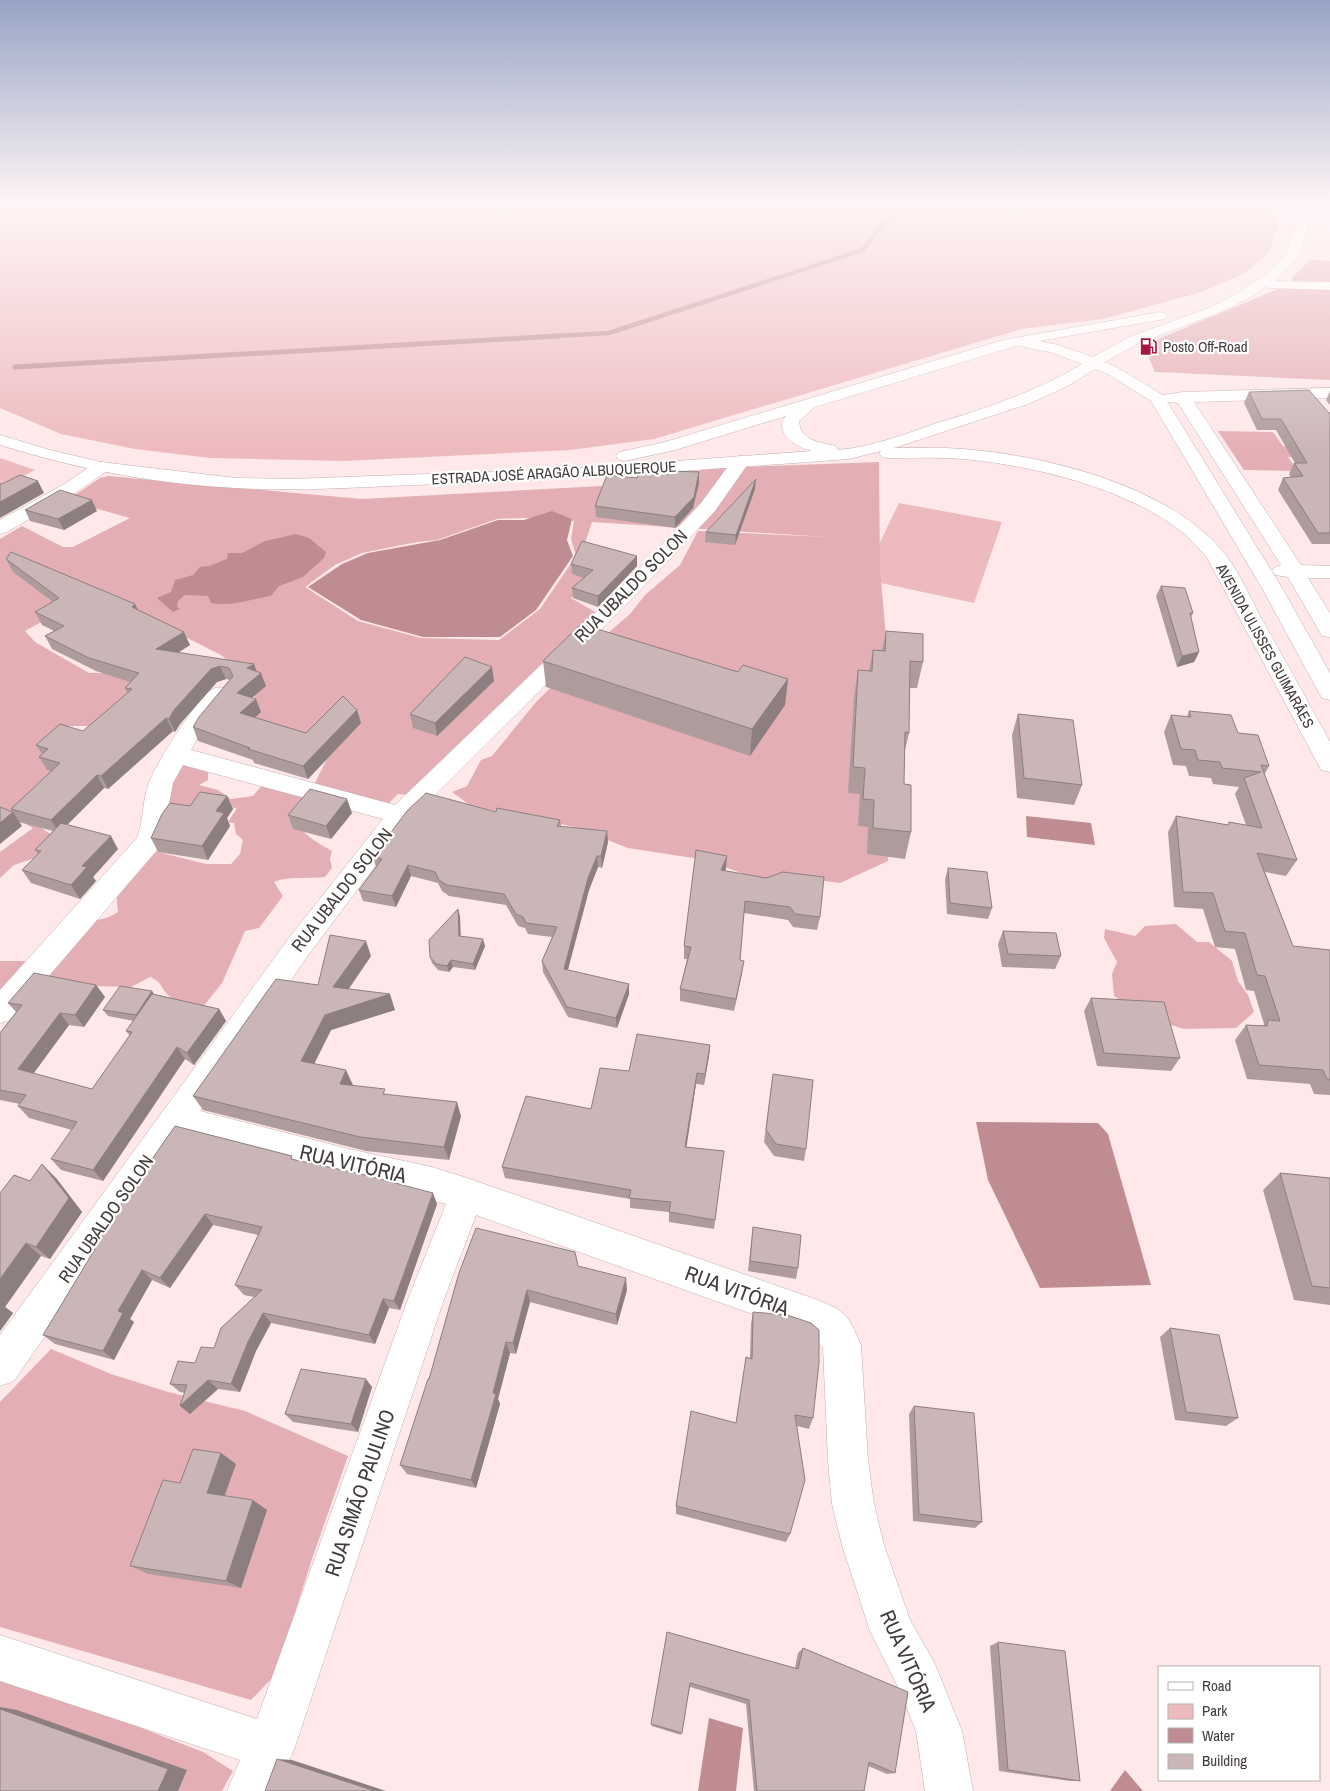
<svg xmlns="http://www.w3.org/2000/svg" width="1330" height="1791" font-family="'Archivo Narrow',sans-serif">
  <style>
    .green { fill: #edbabe }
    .forest { fill: #e4afb4; fill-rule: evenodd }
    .water { fill: #bf8d91 }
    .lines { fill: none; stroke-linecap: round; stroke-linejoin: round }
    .stream-far1 { stroke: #bf8d91; stroke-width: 4.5 }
    .stream { stroke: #bf8d91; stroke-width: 5 }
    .minor-casing { stroke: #c2aeaf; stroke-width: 1 }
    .major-casing { stroke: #c2aeaf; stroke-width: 1 }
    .minor { fill: #fff; fill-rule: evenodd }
    .major { fill: #fff; fill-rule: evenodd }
    .wall { fill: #ae9c9d }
    .shaded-wall { fill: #8d7f80 }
    .building { fill: #cab5b7; stroke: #8d7f80 }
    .labels { text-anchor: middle; stroke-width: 4.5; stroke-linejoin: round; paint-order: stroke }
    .far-poi-label { font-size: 15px; fill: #433b3b; stroke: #fff; text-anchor: start }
    .far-street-label { font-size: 15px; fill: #433b3b; stroke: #fff }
    .street-label { font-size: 18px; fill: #433b3b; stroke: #fff }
    .near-street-label { font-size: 21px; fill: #433b3b; stroke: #fff }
  </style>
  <rect width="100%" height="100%" fill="#ffe8ea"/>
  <!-- green -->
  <path class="green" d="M0,202H1269L1275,210L1278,227L1269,253L1243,274L1202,292L1103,319L1021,329L654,439L570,450L344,461L210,458L135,449L61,434L0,408Z
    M0,458L35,470L0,489Z
    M899,503L1002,522L974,603L862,579Z"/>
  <!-- forest -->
  <path class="forest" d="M1310,260L1330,261V284H1293L1292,278Z
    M1278,289H1330V380L1155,372L1145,349L1151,342Z
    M1218,431L1273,432L1283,446L1330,447L1324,458L1288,457L1298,471L1244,470Z
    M879,462L880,569L886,637L888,861L840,883L817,880L766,882L706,860L628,848L574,827L471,806L452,792L467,786L481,760L492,756L536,702L594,645L630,614L645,595L680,565L698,531L828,537L592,522L581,555L587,586L571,598L597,613L416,796L398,794L387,805L312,789L344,724L307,741L292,728L242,740L259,707L245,676L221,655L114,601L63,610L25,631L35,642L89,673H162L102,726H64L117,749L28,807L44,830L56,837L55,842L32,859L14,865L0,878V852L33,828L0,810V539L22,526L63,547H73L130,518L80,504L69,499L100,478L108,476L362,499L601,486L715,468ZM526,518L574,521L571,539L576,556L540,609L499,640L421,638L358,621L305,587L335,565L362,553L417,542L437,540L497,519Z
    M183,760L199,764L208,772V780L199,785L218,790L231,799L253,796L263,784L307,793L310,809L298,819C300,835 319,843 332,851L330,859L332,868L325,877C310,879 286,876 274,882L283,896L259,928L245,931L222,983L202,1008C188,1007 177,1004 167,994C159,985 163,983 150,977L131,987L44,985C56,962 65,935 89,923C100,918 106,920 118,912L116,891L154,851L206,864H231L240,854L243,840L236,834L234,823L228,822L237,808L213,805L160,811L164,796L173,786L172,774Z
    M1176,924L1197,942H1209L1232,961L1238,981L1248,995L1254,1012L1236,1028L1184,1029L1171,1025L1165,1016L1134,1008L1114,996L1112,974L1117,962L1104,938L1105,929L1135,936L1145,926Z
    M0,961H29L0,997Z
    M51,1349L111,1374L168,1392L245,1411L348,1456L312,1559L275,1675L251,1700L0,1627V1402Z
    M0,1673L203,1752L233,1771L222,1791H0Z"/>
  <!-- water -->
  <path class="water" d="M552,511L572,519L567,540L573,556L536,610L500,637H423L361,620L308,587L342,564L368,553L440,540L498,520H524Z
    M296,534L309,538L326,552L324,558L303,577L279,586L271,596C251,599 230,607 211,603L208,596L185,595L178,601L177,607L180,609L173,612L157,598L171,592L175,580L193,575L200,567L209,566L227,559L228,553H242L265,541Z
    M1026,816L1091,823L1095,845L1027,837Z
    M976,1122L1098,1123L1108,1134L1151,1285L1040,1288L988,1180Z
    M709,1718L743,1728L736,1791H698Z
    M1125,1770L1143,1791H1110Z"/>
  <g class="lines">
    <!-- stream-far1 -->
    <path class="stream-far1" d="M537,337L609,333L863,250L899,202"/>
    <!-- stream -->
    <path class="stream" d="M15,367L559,336"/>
    <defs>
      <path id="minor" d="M1273,281L1330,282V290L1268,288L1266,285Z
        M1330,388V398L1194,402L1301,565L1330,566V578H1308L1330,613V637L1322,636L1288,577L1275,575L1272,571L1275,567L1281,565L1178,403L1163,401L1161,398L1163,395L1183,392Z
        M741,456L747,457L750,461L715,511L631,600L409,821L309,954L200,1111L349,1149L432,1167L467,1178L818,1300L836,1308L846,1316L853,1327L861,1345L868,1461L874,1504L884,1545L910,1620L935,1664L962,1731L973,1791H925L916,1731L901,1693L870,1631L842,1545L832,1504L828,1461L823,1347L808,1334L476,1215L444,1299L295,1747L276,1791H227L240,1760L0,1681V1635L257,1719L408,1299L446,1204L183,1136L14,1381L0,1386V1335L289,938L383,819L183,765L173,783L169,804V822L158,849L11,1020L0,1023V990L137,838C144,820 142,803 148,785C154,767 197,697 213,689C218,686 223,688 228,689L231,694L203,729L191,750L395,805L617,592L701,503L735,457Z
        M101,462L107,463L110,467L107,471L78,491L7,532L0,534V520L66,483L95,463Z"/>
      <path id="major" d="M1291,202H1303L1308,230L1299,255L1278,279L1251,297L1221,312L1139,343L1105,362L1118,368L1163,395L1165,398L1282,588L1330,673V700L1322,698L1319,693L1262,588L1151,401L1108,374L1095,369L1068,386L1028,404L894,448C917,448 940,447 963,449C1044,455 1164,485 1219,547C1237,567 1248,593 1260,616C1284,658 1307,700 1330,742V772L1321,770L1318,764L1206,556C1199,549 1192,541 1185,534C1127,488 1036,466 964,459C939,457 913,458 888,458L882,457L879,453L881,451L849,459C713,469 578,479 442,484C374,486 304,492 236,488C156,484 77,469 0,445V435L50,450L101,462L236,478L291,479L567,469L812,451C798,448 772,433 786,416L675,450L625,461L619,460L616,456L619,452L665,442L1003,340L1160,312L1165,313L1167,316L1165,319L1039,341L1058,345L1093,357L1129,337L1211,307L1241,291L1268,273L1286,254L1295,230ZM1020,345L1027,348L1050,352L1082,364C1036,392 986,408 934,424C903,435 871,447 838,450L836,446C820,442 801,442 799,421L815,407Z"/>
    </defs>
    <!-- minor casing -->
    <use href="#minor" class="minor-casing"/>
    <!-- major casing -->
    <use href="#major" class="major-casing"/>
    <!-- minor -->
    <use href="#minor" class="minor"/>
    <!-- major -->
    <use href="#major" class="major"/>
  </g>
  <!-- wall -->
  <path class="wall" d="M1330,391V405L1326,400Z
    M1249,392L1330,413V544H1312L1278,490L1283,478H1291L1289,474L1294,463H1295L1276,430H1257L1244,403Z
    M637,478L699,483L693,508L675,528L596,517L595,506Z
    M755,489L735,545L705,542L706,532Z
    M25,510L97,511L64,530L30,521Z
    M6,559L135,604L138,610L190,645L178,653L257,671L266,686L252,698L261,712L255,717L306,733L361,723L308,779L254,763L253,760L198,741L193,727L230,680L226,679L217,682L180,724L175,732L173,731L108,789L104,788L67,825L118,849L93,877L96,881L80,899L31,883L22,870L38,854L35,850L53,831L19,822L11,809L51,771L47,770L39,757L42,754L36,745L83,731L127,693L125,688L130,682L96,671L52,649L45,636L54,631L42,625L35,612L53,602L13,572Z
    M571,564L637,566L598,607L573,598L572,588L584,578L572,574Z
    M1161,586L1193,613L1191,617L1199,652L1194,662L1177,667L1156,596Z
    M886,631L923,662L917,688H909V733L904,754V784L911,832L905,859L867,854L868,827L858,826L860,794L848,793L854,697L858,670L869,671L873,650H882Z
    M543,661L738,672L788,679L785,705L750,756L546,687Z
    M494,681L437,736L413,728L410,714Z
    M1189,711L1238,733L1269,766L1264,775L1297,860L1286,876L1265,872L1293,946L1330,950V1095L1314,1094L1310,1084L1247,1079L1235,1040L1246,1025L1263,1026L1264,1024L1254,991L1246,990L1235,949L1215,947L1203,909L1174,907L1168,832L1176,816L1228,825L1229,822L1246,825L1235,794L1239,787L1213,784L1211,778L1189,776L1186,766L1173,765L1164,732L1171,715L1187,717Z
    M1018,714L1082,785L1074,805L1017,798L1012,735Z
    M227,796L233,809L227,818L230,826L208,860L158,852L151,838Z
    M496,812L560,820L561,826L608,842L602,868L598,867L589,890L568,970L629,994L617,1028L568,1017L543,972L542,961L552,937L528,934L525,928L518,926L506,905L449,896L442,891L438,883L411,876L396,907L363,901L359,890L376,867L373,856Z
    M352,813L331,839L293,829L288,815Z
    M948,868L992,908L988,919L947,914L945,880Z
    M726,869L725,871L820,917L817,930L793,927L788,920L744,913L740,960L742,973L734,1011L680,1001V989L687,959H684V946Z
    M460,916V937L485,946L475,970L453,967L449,972L438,970L432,963L430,957Z
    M1003,931L1061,956L1055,969L1002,967L998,944Z
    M371,956L349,989L395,1010L331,1030L314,1064L353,1085L352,1086L387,1094L461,1116L449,1160L366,1151L203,1110L193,1096L318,985Z
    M96,985L105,997L84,1027L69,1025L33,1074L92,1089L130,1036L126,1031L134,1021L108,1016L103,1010L152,991L154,994L219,1009L226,1021L194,1065L185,1059L103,1181L61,1170L51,1159L72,1130L29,1118L18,1106L20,1104L0,1100V1033L16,1012L8,1003Z
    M1091,998L1180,1058L1171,1071L1097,1066L1084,1011Z
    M710,1045L709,1056L704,1085L696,1084L686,1147L724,1151L714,1229L669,1222V1212L630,1208V1199L505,1178L502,1167L591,1109L629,1071Z
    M771,1086L806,1149L804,1161L774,1156L764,1142Z
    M294,1160L437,1204L400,1310L389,1308L375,1344L271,1323L256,1351L240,1392L218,1389L190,1414L180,1406L185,1393L180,1392L170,1384L214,1348L254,1297L244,1295L235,1285L258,1235L213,1225L170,1288L152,1280L130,1319L134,1322L114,1360L55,1344L43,1335L94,1251L91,1247Z
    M1280,1173L1330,1178V1305L1294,1300L1263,1190Z
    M56,1178L82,1212L50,1259L41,1256L5,1307L13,1313L0,1331L30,1181Z
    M753,1227L798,1268L796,1279L748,1271Z
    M578,1266L627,1290L617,1325L530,1302L516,1354L510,1353L498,1399L500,1404L476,1488L407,1474L400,1465L429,1379L459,1273Z
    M753,1312L813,1418L809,1429L797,1426L790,1534L786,1542L676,1514V1506L736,1423L746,1357L750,1358L751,1324Z
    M1170,1328L1238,1418L1226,1426L1175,1420L1160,1337Z
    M372,1387L358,1432L293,1422L285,1414Z
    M914,1406L982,1522L975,1528L913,1521L909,1414Z
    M221,1453L236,1464L224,1496L267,1510L241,1588L148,1574L130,1566L180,1483Z
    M667,1632L795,1668L798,1653L803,1648L895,1773L887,1774L868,1766L864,1791H754L746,1704L690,1687L681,1735L652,1726L651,1724Z
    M998,1642L1080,1781H1070L999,1771L990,1646Z"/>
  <!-- shaded-wall -->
  <path class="shaded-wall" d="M699,472V483L693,508L675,528V517Z
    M756,479L755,489L735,545L736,535Z
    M38,481L44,493L0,518V502Z
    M92,500L97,511L64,530L58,519Z
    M637,556V566L598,607V596Z
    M135,604L141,617L132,607Z
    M184,632L190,645L161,663L156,649Z
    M1199,652L1194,662L1177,667L1182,656Z
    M254,664L258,675L261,673L266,686L242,706L237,693L247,668Z
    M220,666L226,679L217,682L180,724L175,732L169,719L174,710L211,669Z
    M492,667L494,681L437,736L435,723Z
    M788,679L785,705L750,756L752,729Z
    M256,699L261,712L245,726L240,713Z
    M357,710L361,723L308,779L303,766Z
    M166,718L173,731L108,789L101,776Z
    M97,775L104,788L59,833L51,820Z
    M227,796L233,809L227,818L230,826L208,860L202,846L216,811Z
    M347,799L352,813L331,839L326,826Z
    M13,812L22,826L0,844V823Z
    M607,831L608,842L602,868L601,856Z
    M111,836L118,849L93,877L96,881L80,899L71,885L82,866Z
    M597,856L598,867L589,890L565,980L564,969L588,878Z
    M727,856L726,869L720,883L721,870Z
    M408,865L411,876L396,907L392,896Z
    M458,909L460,916L461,943L459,936Z
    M483,939L485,946L475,970L473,964Z
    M366,941L371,956L339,1002L333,987Z
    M451,960L453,967L449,972L447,966Z
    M744,961L742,973L734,1011L736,999Z
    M629,984V994L617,1028L616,1018Z
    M96,985L105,997L84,1027L75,1015Z
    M152,991L156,998L141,1022L136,1015Z
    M390,994L395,1010L331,1030L308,1076L301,1061L325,1015Z
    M219,1009L226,1021L194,1065L187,1053Z
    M60,1013L69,1025L28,1081L18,1069Z
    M710,1045L709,1056L704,1085L705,1074Z
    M177,1047L185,1059L103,1181L93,1170Z
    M346,1070L353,1085L346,1099L340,1084Z
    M697,1073L696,1084L685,1157V1147Z
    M457,1102L461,1116L449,1160L444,1147Z
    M42,1164L56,1178L82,1212L50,1259L36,1247Z
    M433,1193L437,1204L400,1310L394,1301Z
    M205,1214L213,1225L170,1288L160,1278Z
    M26,1243L41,1256L5,1307L13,1313L0,1331V1279Z
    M142,1270L152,1280L130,1319L134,1322L114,1360L103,1351L118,1311Z
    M626,1278L627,1290L617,1325L616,1314Z
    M527,1290L530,1302L516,1354L513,1343Z
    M383,1299L389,1308L375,1344L369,1335Z
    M263,1313L271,1323L256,1351L240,1392L231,1384L248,1342Z
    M506,1342L510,1353L498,1399L500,1404L476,1488L471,1480L493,1393Z
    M366,1379L372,1387L358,1432L351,1424Z
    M208,1380L218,1389L190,1414L180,1406Z
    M221,1453L236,1464L222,1503L207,1493Z
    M253,1500L267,1510L241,1588L226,1581Z
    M0,1707L17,1710L187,1770L178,1791H158L0,1709Z
    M277,1759L292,1760L386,1791H375Z"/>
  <!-- building -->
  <path class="building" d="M1309,390L1328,412L1330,413V533H1318L1283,478L1303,476L1294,463H1307L1281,419H1262L1249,392Z
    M671,471L699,472L694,497L675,517L595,506L607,475L637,478L639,472L670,474Z
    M20,475L38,481L0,502V484H2Z
    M756,479L736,535L706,532Z
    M60,490L92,500L58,519L25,510Z
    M582,541L637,556L598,596L572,588L593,570L571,564Z
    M11,552L135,604L132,607L184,632L156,649L254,664L247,668L261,673L237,693L256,699L240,713L306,733L343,696L357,710L303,766L248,749L250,748L193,727L199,717L233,676L229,668L220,666L211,669L174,710L169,719L166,718L101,776L97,775L51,820L11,809L60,763L39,757L48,749L36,745L60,724L83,731L132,689L125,688L139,673L89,658L45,636L64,626L35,612L59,598L6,559Z
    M1161,586L1185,588L1193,613H1190L1199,652L1182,656Z
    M581,624L738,672L743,665L788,679L752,729L543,661Z
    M886,631L923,634V662L910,661L909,733L905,732L904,784L911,785V832L873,828L874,800L863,799L865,768L853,767L858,670L872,671L873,650L885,651Z
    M465,657L492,667L435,723L410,714Z
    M1189,711L1231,715L1238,733L1258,735L1269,766L1261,765L1297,860L1257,853L1293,946L1330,950V1080L1327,1079L1323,1070L1259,1065L1246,1025L1267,1026L1268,1020L1280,1021L1265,976L1257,975L1245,933L1225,931L1213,893L1183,892L1176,816L1228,825L1229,822L1262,828L1244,778L1261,772L1222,768L1220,762L1198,760L1195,750L1181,749L1171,715L1191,717Z
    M1018,714L1073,720L1082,785L1024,778Z
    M310,789L347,799L326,826L288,815Z
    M200,792L227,796L216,811L224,813L202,846L151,838L162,814L170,803L190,806Z
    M426,793L496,812L497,808L560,820L557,826L607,831L601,856H597L588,878L564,969L629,984L616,1018L567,1007L542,961L557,927L526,923L523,917L516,914L504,894L447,885L439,880L435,872L408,865L392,896L359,890L382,859L373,856L407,811Z
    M0,807L13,812L0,823Z
    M61,823L111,836L82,866L87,867L71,885L22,870L41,851L35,850Z
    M696,850L727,856L721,870L766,878L783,872L824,877L820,917L795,914L790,907L745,901L740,960L744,961L736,999L680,989L691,947L684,946Z
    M948,868L987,872L992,908L950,903Z
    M458,909L459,936L483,939L473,964L451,960L447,966L436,964L430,957L429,940Z
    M1003,931L1056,933L1061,956L1008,954Z
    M330,935L366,941L333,987L390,994L325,1015L301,1061L346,1070L340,1084L385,1089L383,1094L457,1102L444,1147L360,1137L193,1096L276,979L318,985Z
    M34,973L96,985L75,1015L60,1013L18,1069L92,1089L132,1032L126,1031L152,994L219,1009L187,1053L177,1047L93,1170L51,1159L77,1122L18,1106L26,1095L0,1090V1033L22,1005L8,1003Z
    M120,986L152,991L136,1015L103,1010Z
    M1091,998L1164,1002L1180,1058L1104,1053Z
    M637,1034L710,1045L705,1074L697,1073L685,1147L724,1151L715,1220L669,1212L671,1202L629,1198L631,1190L502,1167L526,1096L591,1109L600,1068L629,1071Z
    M773,1074L813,1080L806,1149L776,1144L766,1130Z
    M175,1126L292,1156L291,1159L361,1174L433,1193L394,1301L383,1299L369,1335L263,1313L248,1342L231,1384L208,1380L180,1406L187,1385L170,1384L178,1361L195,1363L201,1347L214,1348L221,1328L262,1290L235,1285L262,1227L205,1214L160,1278L142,1270L118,1311L123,1313L103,1351L43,1335L95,1249L91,1247Z
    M42,1164L69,1198L36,1247L26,1243L0,1279V1193L14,1175L30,1181Z
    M1280,1173L1330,1178V1288L1312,1286Z
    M753,1227L801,1235L798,1268L750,1261Z
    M476,1228L575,1252L578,1266L626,1278L616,1314L527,1290L513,1343L506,1342L493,1393L496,1394L471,1480L400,1465L428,1379H429L459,1273Z
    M753,1312L787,1315L811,1323L819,1330V1363L813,1418L795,1415L805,1480L790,1534L676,1506L691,1411L736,1423L746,1357L752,1359Z
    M1170,1328L1219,1335L1238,1418L1186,1412Z
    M301,1369L366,1379L351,1424L285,1414Z
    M914,1406L974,1413L982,1522L919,1514Z
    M193,1449L221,1453L207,1493L253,1500L226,1581L130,1566L163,1480L180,1483Z
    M667,1632L798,1669L803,1648L908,1692L895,1773L869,1762L864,1791H757L749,1700L690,1683L682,1733L651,1724Z
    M998,1642L1065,1651L1080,1781L1008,1770Z
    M0,1709L168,1769L158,1791H0Z
    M277,1759L375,1791H265Z"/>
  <!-- sky -->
  <linearGradient id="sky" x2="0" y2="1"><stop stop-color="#97a4c5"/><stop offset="0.45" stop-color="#fff5f6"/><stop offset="1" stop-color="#fff5f6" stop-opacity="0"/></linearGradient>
  <rect width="1330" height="453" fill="url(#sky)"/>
  <!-- icons -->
  <defs>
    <symbol id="fuel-bare" viewBox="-9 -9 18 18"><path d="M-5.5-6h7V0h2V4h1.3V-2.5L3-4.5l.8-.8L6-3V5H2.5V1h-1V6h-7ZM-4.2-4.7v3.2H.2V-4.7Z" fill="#ab1640" stroke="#fff" stroke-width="2.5" paint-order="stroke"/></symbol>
  </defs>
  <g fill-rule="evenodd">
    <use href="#fuel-bare" x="1136" y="334" width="25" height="25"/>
  </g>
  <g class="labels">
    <!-- far-poi labels -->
    <g class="far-poi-label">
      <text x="1163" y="352">Posto Off-Road</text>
    </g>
    <!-- far-street labels -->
    <g class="far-street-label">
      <text transform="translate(554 473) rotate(-3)" y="5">ESTRADA JOSÉ ARAGÃO ALBUQUERQUE</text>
      <text transform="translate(1265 646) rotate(61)" y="5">AVENIDA ULISSES GUIMARÃES</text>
    </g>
    <!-- street labels -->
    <g class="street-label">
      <text transform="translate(631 586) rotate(-45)" y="6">RUA UBALDO SOLON</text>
      <text transform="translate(342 890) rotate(-52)" y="6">RUA UBALDO SOLON</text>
      <text transform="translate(106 1219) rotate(-55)" y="6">RUA UBALDO SOLON</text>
    </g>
    <!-- near-street labels -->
    <g class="near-street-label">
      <text transform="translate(353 1164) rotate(13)" y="7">RUA VITÓRIA</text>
      <text transform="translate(737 1291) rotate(20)" y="7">RUA VITÓRIA</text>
      <text transform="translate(360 1493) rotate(-71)" y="7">RUA SIMÃO PAULINO</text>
      <text transform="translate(908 1661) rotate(66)" y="7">RUA VITÓRIA</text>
    </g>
  </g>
  <!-- legend -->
  <rect x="1158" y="1666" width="162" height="115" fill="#ffffff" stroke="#b4b1b1"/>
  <rect x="1168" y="1682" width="25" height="8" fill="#ffffff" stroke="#b4b1b1"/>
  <text x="1202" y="1691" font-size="15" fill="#433b3b">Road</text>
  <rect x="1168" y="1704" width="25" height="15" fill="#edbabe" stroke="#b4b1b1"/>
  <text x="1202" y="1716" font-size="15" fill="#433b3b">Park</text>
  <rect x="1168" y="1728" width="25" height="15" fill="#bf8d91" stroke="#b4b1b1"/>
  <text x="1202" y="1741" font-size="15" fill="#433b3b">Water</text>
  <rect x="1168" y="1754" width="25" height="15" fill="#cab5b7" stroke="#b4b1b1"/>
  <text x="1202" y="1766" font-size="15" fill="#433b3b">Building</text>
</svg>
